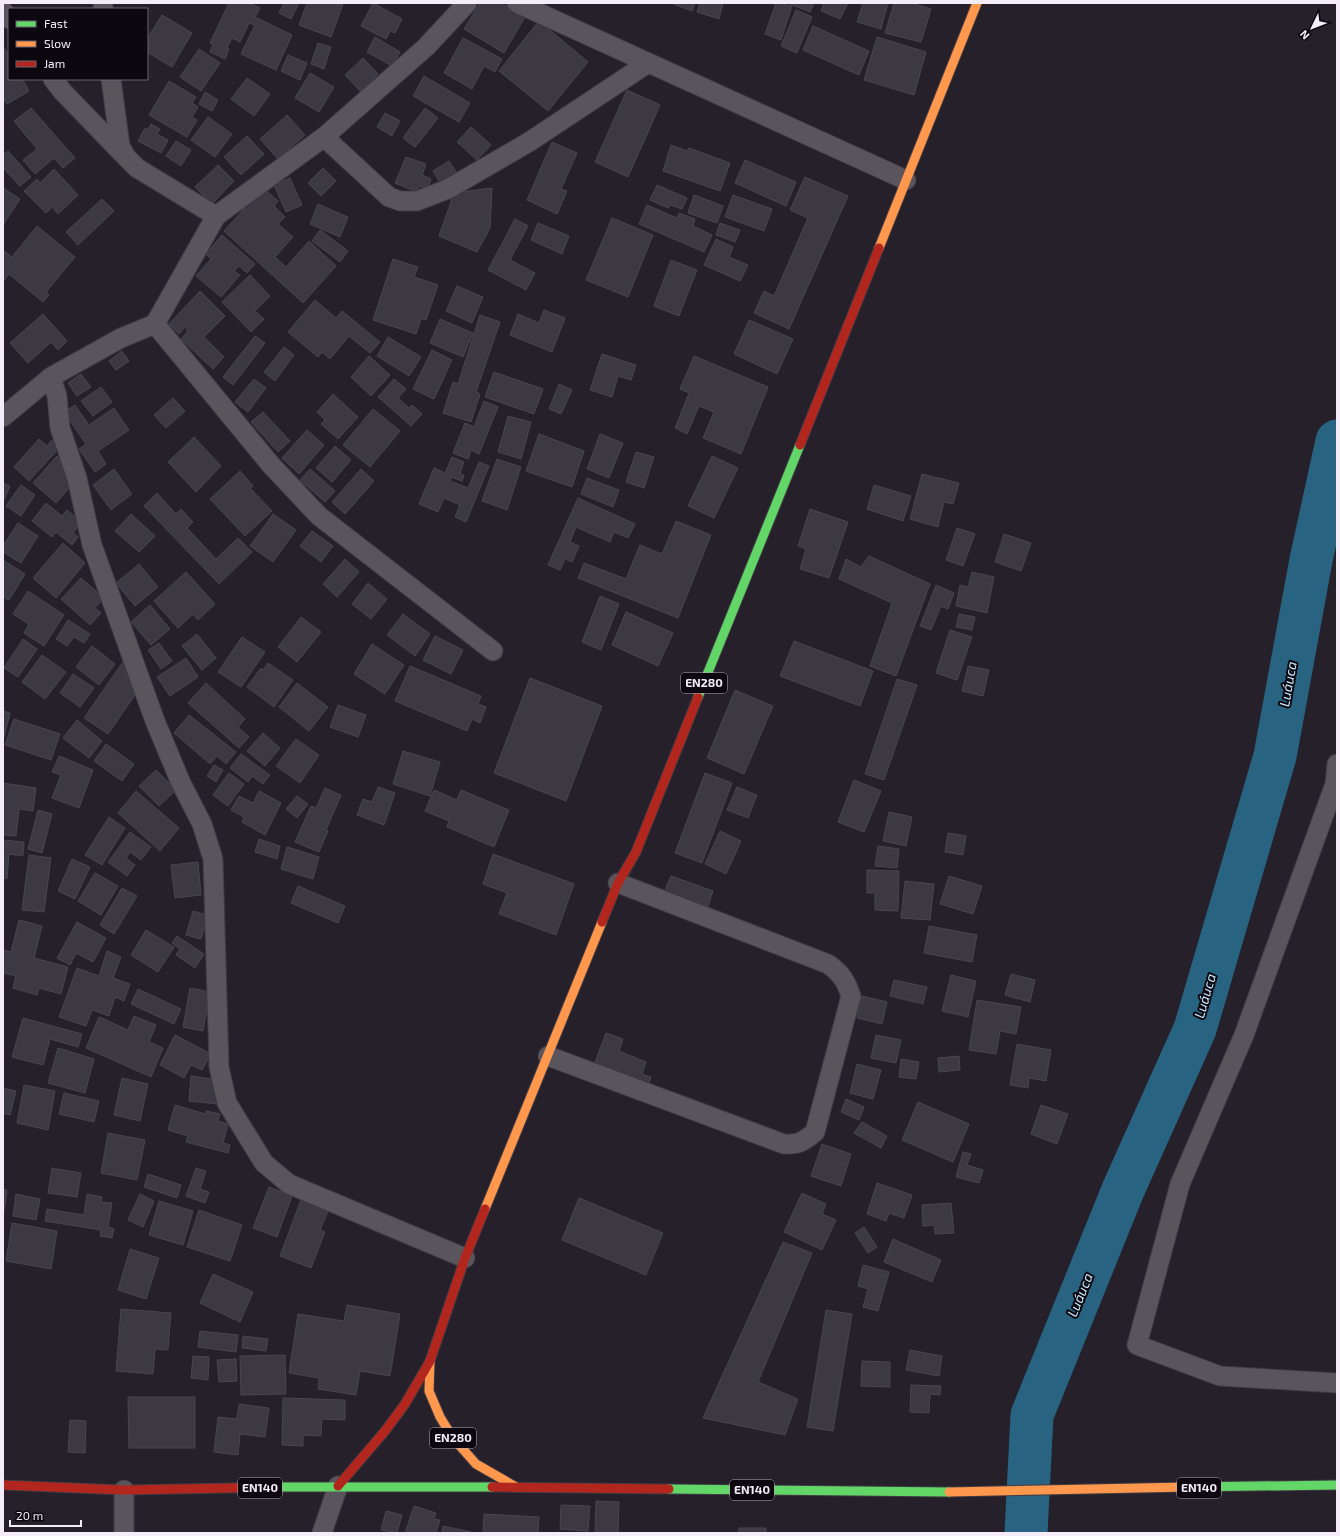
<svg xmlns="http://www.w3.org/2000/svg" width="1340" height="1536" font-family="'Exo 2',sans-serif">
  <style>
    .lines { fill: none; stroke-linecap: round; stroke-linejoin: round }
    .river { stroke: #286482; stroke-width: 43 }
    .building { fill: #3d3943; stroke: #49464f }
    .street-casing { stroke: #403b43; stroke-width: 21 }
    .fast-casing { stroke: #403b43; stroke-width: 11 }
    .slow-casing { stroke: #403b43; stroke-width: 11 }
    .jam-casing { stroke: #403b43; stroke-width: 11 }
    .street { stroke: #5a555d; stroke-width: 19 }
    .fast { stroke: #63d668; stroke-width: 9 }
    .slow { stroke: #ff974d; stroke-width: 9 }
    .jam { stroke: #b3261e; stroke-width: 9 }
    .labels { text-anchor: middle; stroke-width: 4; stroke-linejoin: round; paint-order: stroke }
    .shield { fill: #0d0810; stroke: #afa8b2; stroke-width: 1 }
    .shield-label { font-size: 12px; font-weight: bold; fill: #f4ecf8 }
    .water-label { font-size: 14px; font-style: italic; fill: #c7ebfe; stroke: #0d0810 }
  </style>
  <rect width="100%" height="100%" fill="#252029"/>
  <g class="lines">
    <!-- river -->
    <path class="river" d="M1026,1533L1032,1415L1123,1190L1195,1029L1275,756L1311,560L1337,441"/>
  </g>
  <!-- building -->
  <path class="building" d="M229,3H249L260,8L255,17L292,35L276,70L241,54L255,25L249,23L240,42L232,38L227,48L229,49L225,59L210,52L213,44L210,43Z
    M284,3H299L291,19L279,13Z
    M307,3L343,4L331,37L299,25Z
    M373,3L402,19L395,33L390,31L386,39L361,26Z
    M480,3H501L525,17L504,53L464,29Z
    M671,3H695L692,11Z
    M700,3H723L719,19L697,12Z
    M776,3L792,6L781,40L765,34Z
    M788,3H814L810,12Z
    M824,3H848L840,19L821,11Z
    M863,3H888L881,29L857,22Z
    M894,3H911L931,9L921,42L885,33Z
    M796,10L812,17L797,53L781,46Z
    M162,15L192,33L172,67L147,52V39Z
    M539,21L588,62L548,111L499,71Z
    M813,26L869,51L859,75L803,50Z
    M375,37L400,52L392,66L367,52Z
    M877,37L926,52L914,95L864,80Z
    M463,38L502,59L495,72L484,66L472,89L444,73Z
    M318,43L331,47L324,69L311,64Z
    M3,46L9,56V79H22L29,91L7,104L3,98Z
    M199,49L220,63L201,91L180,77Z
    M288,55L307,63L300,80L281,71Z
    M363,58L378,74L361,92L345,75Z
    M310,73L334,87L319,112L295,98Z
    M424,76L470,103L459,122L413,96Z
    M247,78L270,94L254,116L231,99Z
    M169,81L196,97L192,103L198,107L192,117L197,120L187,137L149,115Z
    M627,90L660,105L628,177L595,162Z
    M205,92L218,100L212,111L199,104Z
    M31,108L75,158L63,168L54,158L35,174L23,160L37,149L14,121Z
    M425,108L438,118L415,147L403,138Z
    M385,113L400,121L392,136L377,127Z
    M287,115L305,135L278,159L260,139Z
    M208,117L232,134L215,157L191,140Z
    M151,124L160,129L157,134L168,140L161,153L138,141L145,128L148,130Z
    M471,127L491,145L477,160L457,142Z
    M247,136L264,154L241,175L224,157Z
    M176,141L191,150L181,166L166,156Z
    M552,142L577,153L561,189L567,191L557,214L527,200Z
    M671,145L687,151L689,148L730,163L720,191L663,171Z
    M8,151L31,177L20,186L3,168V155Z
    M406,157L426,164L422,175L431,179L427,189L419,186L417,192L395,183Z
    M745,160L796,182L786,206L735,183Z
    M449,161L457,173L440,183L433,171Z
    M218,165L234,181L212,204L195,187Z
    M323,168L336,181L321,196L308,183Z
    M54,169L78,195L58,214L52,207L46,213L24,191L37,179L40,183Z
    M805,177L848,196L789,329L754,313L764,291L774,296L808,218L790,210Z
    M290,178L302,205L286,212L274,185Z
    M657,185L687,198L682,209L670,205L668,208L650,200Z
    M3,188L20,199L3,225Z
    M263,188L278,201L274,206L285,217L278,224L293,237L275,257L286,267L309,241L336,266L303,303L224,231Z
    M492,188L490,228L477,252L439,236L454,193Z
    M694,195L723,206L717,223L688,213Z
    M733,195L772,209L764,231L725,217Z
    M102,199L114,211L78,245L66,232Z
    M318,204L348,217L340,237L310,224Z
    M647,205L677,218L679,213L695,219L693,226L712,235L704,252L639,224Z
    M612,218L653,235L628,297L586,280Z
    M515,219L528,226L510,260L535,273L526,290L488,270Z
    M538,223L569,236L562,254L531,240Z
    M720,223L740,230L735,242L716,235Z
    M37,226L75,257L46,292L49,295L43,302L9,274L3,282V250L12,257Z
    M320,230L348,251L340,262L312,241Z
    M222,235L255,264L247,273L239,266L234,271L240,275L221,297L196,276L211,259L206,254Z
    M716,239L733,247L729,257L748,265L740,281L704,265Z
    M393,259L418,267L414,277L438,285L426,320L421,319L416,334L373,320Z
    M671,260L697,270L679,316L654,306Z
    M250,275L270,296L255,311L264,319L251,332L222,302Z
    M457,286L483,297L472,323L446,311Z
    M200,291L225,316L204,337L224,357L213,369L181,339L188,331L185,327L179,334L169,324Z
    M315,300L336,318L342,311L380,342L370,353L349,336L330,359L322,352L318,357L288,332Z
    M544,310L565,318L552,352L510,335L518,314L539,323Z
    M43,314L67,341L58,350L51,342L28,363L10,343Z
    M480,315L500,322L476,392L480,394L471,422L443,413L453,382L458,384Z
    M440,319L473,333L463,357L430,343Z
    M749,320L793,339L777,374L734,354Z
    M255,336L265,343L233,385L223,377Z
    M388,337L421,357L409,376L377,356Z
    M284,347L294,355L275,381L264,372Z
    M432,350L452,360L434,399L413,389Z
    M122,351L129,361L116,370L109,361Z
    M602,354L636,365L631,380L618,376L612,397L590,390Z
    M369,356L390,375L371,396L351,377Z
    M694,356L768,387L741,454L703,438L714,412L699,406L687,434L675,428L689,393L680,389Z
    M494,372L543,389L534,414L485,397Z
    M81,374L91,387L77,396L68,383Z
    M254,379L266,388L248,412L235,402Z
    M394,379L406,389L398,398L409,408L412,405L422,414L411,426L378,397Z
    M559,384L572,390L561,414L549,409Z
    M101,387L112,402L93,416L81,401Z
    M333,394L358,417L338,439L321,424L325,420L317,412Z
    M173,398L185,411L166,428L154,415Z
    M484,401L498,407L479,454L471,450L468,459L453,453L465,423L474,427Z
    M75,405L89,425L114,408L129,430L98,451L106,464L95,472L79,449L86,444L64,412Z
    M373,409L400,431L370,467L343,445Z
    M263,412L290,441L278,452L251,422Z
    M508,416L531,422L521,459L498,452Z
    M307,430L324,445L299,474L282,458Z
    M539,434L584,451L572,487L526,471Z
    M600,434L623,443L609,478L587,469Z
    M194,437L221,466L196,492L168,462Z
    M39,439L47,446L53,439L61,446L29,481L14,467Z
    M335,446L351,460L332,482L316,468Z
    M636,452L654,457L644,488L626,482Z
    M57,456L73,470L65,478L72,485L56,503L33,483Z
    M712,456L738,468L714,518L688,506Z
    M452,457L464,462L460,473L464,476L462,481L451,477L450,481L468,488L479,462L489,466L466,522L455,517L460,505L444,498L438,512L419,504L434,468L445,473Z
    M497,459L521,467L507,510L482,501Z
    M114,469L132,494L111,510L93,485Z
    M310,469L335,491L325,502L300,480Z
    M361,469L374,481L345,514L332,502Z
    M240,471L253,486L250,488L272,511L245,536L210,499Z
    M922,474L959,483L953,504L944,502L938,527L910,519Z
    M587,478L619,490L613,507L581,494Z
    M3,483L10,486L3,502Z
    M21,485L35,495L21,516L6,506Z
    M874,485L911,496L903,521L867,509Z
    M157,493L176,514L181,509L193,522L187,528L216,559L238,538L252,552L219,584L144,506Z
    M578,498L635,524L628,538L614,532L610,542L576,527L570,542L579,546L572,562L565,559L560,570L548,565Z
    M46,503L62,516L67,510L81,522L73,533L78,537L72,545L56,532L52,537L32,521Z
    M810,509L848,522L829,578L800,569L806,549L798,546Z
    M131,514L155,536L139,552L115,531Z
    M273,514L296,530L273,562L250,546Z
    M676,521L711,535L678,618L578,578L584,563L626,579L640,545L662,554Z
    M18,523L38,536L21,563L3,552V546Z
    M957,528L975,534L963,566L946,560Z
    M312,531L333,546L321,562L300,546Z
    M1004,534L1031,543L1021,571L995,562Z
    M63,543L85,563L56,598L33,578Z
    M869,556L930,584L896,676L870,666L892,603L839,579L846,559L861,567Z
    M345,559L359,572L337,597L323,584Z
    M3,560L25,574L9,600L3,597Z
    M139,564L158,587L135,606L116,583Z
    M186,572L215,604L198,620L193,614L178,628L154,601Z
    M972,572L994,577L987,613L956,606L960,585L968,587Z
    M81,578L104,598L95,608L101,613L90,625L61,599Z
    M368,583L387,599L371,619L352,604Z
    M936,585L954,593L948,609L941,606L931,630L920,626Z
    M28,591L64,615L44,646L24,633L29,624L13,614Z
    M600,596L619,604L601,650L582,642Z
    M150,605L170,629L151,645L131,622Z
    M626,612L673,633L658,666L612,645Z
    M403,614L430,634L415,656L387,635Z
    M959,614L975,617L972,630L956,627Z
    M301,617L321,632L297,662L278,647Z
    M68,620L90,634L84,643L74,637L67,646L56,639Z
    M950,630L972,637L957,680L936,673Z
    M197,634L216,658L202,670L182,646Z
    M435,636L463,650L451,674L423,660Z
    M242,637L265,652L241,687L218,672Z
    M23,639L37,649L18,677L4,668Z
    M794,641L873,671L860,706L780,676Z
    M159,643L172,661L161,669L148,650Z
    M372,644L404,665L385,694L354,674Z
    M92,646L115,664L99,685L76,667Z
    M42,655L66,672L45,699L22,682Z
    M186,658L198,677L170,696L157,677Z
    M125,659L141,686L108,734L84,718Z
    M268,663L293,680L274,707L247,687L261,668L263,670Z
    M410,666L481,696L478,704L486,707L480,723L472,719L467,731L395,701Z
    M968,666L989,670L983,696L962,691Z
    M73,674L94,688L80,707L60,693Z
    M530,678L602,706L566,801L494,773Z
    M897,679L917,685L884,780L865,774Z
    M206,683L245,719L238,727L249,737L239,748L188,703Z
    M297,683L328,707L309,731L279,707Z
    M735,690L773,706L744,774L707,758Z
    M338,705L366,715L358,737L330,727Z
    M3,711L10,713L3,741Z
    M189,715L236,752L226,764L217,756L210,764L174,733Z
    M14,719L60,734L51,760L5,745Z
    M77,720L102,741L89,758L63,738Z
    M263,733L280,748L265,766L247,751Z
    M296,739L319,755L300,783L276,766Z
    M106,744L134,764L122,781L94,761Z
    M403,751L440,762L430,796L393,784Z
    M241,754L270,775L263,784L252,776L248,782L230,768Z
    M59,756L93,770L79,808L52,798L61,775L52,772Z
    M214,765L223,770L216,782L207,776Z
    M156,770L176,790L159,806L139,786Z
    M229,773L244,784L228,806L213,795Z
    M705,773L732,783L702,863L675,853Z
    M854,780L881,791L864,832L838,822Z
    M3,783L36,788L33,811L19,809L16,836L3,835Z
    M378,787L395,793L384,825L357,815L363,799L372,802Z
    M737,787L757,795L748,818L727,810Z
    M325,788L341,795L326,830L328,831L319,852L295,842L311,806L316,808Z
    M434,790L457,800L461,790L509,810L494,847L447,827L449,821L425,811Z
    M136,791L179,828L160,851L118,813Z
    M259,791L281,803L265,835L242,822L244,817L231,810L239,796L253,803Z
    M297,796L308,804L297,818L286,809Z
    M38,810L52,814L42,853L28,849Z
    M889,812L912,817L906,846L883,841Z
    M109,817L125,828L102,865L85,855Z
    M720,831L741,841L726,874L705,864Z
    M130,832L151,847L141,860L130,852L126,858L135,865L127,876L108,862Z
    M948,833L966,836L963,855L945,852Z
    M259,839L280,846L277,859L255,852Z
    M3,840L24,842L23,856L9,854L7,879L3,878Z
    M878,846L899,849L897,868L875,866Z
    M287,847L319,857L313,879L281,869Z
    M493,854L574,884L556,935L499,914L507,893L483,884Z
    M29,855L51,858L44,912L22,910Z
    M72,859L90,867L75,899L58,891Z
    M198,862L201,895L175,898L171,865Z
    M867,870L899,871L898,911L875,910V893H867Z
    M95,873L118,886L101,915L78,901Z
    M671,876L713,891L707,909L664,893Z
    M949,876L982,886L973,914L940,904Z
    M905,881L934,884L930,920L901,918Z
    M298,886L345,906L338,923L291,903Z
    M122,888L137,896L114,934L100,925Z
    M193,911L208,915L201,939L186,935Z
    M19,920L42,926L34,958L68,967L61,994L39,988L37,995L13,988L16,976L3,973V950L11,952Z
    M77,922L106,938L93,962L76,953L70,965L57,958Z
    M929,926L977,935L972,962L924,953Z
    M146,930L174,947L158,972L131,955Z
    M177,936L204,954L195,968L176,955L180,949L172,943Z
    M107,951L121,957L113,978L130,984L124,1001L115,997L109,1016L92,1010L86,1026L59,1017L77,968L99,976Z
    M1011,974L1035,980L1030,1002L1005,995Z
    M951,975L976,981L968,1017L942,1011Z
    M894,980L927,987L923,1004L890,996Z
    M190,988L210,992L203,1031L183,1027Z
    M138,989L181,1009L174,1024L131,1004Z
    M862,996L887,1002L882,1024L857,1018Z
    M977,1000L1021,1007L1016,1034L1000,1031L996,1054L969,1050Z
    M134,1016L156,1025L149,1042L163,1048L151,1077L86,1048L99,1017L128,1030Z
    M23,1018L82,1034L78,1047L50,1039L43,1065L12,1057Z
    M606,1033L623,1039L619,1051L646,1062L642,1074L651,1077L648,1086L594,1065Z
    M175,1035L211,1054L202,1070L191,1065L184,1078L160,1065Z
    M876,1035L901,1040L896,1063L871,1058Z
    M1017,1044L1051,1050L1046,1081L1029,1078L1028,1088L1010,1085Z
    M58,1048L94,1059L85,1093L48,1083Z
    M959,1056L960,1070L939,1072L938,1058Z
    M901,1059L919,1062L916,1079L899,1077Z
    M857,1064L881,1070L873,1099L850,1093Z
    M191,1076L219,1080L218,1104L189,1101Z
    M122,1078L148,1084L140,1121L114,1115Z
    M24,1085L55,1091L48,1130L17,1123Z
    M3,1088L16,1091L10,1115L3,1113Z
    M64,1093L99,1101L94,1122L59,1114Z
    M846,1099L864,1107L859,1120L841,1112Z
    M918,1102L969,1124L953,1162L902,1140Z
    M175,1105L205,1114L206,1111L220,1114L218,1121L228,1124L223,1143L230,1145L228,1153L186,1142L188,1136L168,1130Z
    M1041,1105L1068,1114L1057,1144L1031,1134Z
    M862,1122L887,1136L881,1148L854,1133Z
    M108,1133L145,1140L137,1180L101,1173Z
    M822,1144L851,1154L841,1186L811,1176Z
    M963,1152L971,1154L967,1165L983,1170L979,1183L956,1177Z
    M52,1168L81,1173L77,1197L48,1193Z
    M196,1168L206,1171L200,1189L209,1192L205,1203L186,1196Z
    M148,1174L181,1185L177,1198L144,1187Z
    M877,1183L912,1195L904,1218L889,1213L886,1221L867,1214Z
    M269,1187L292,1196L277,1237L253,1228Z
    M3,1189L7,1190L3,1218Z
    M802,1193L826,1204L822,1214L836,1220L822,1250L784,1232Z
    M16,1194L40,1199L36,1220L13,1216Z
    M87,1194L102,1197L101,1202L112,1203L108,1227L114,1229L112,1238L100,1236L101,1230L45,1221L47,1209L84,1215Z
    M140,1194L154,1201L143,1227L128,1220Z
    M579,1198L663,1233L646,1275L562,1240Z
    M301,1200L328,1211L320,1230L325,1232L311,1268L280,1256Z
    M159,1201L193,1211L183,1245L149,1235Z
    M951,1203L954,1233L935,1234L934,1225L923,1226L922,1205Z
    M199,1210L242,1225L230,1261L187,1247Z
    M12,1223L57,1231L51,1269L6,1261Z
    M864,1227L877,1247L868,1253L855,1233Z
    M893,1239L941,1260L932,1282L884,1262Z
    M783,1242L812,1253L758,1382L798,1399L785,1435L703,1418Z
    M130,1249L159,1258L146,1299L118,1290Z
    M863,1265L889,1272L878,1311L863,1307L868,1289L858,1286Z
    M213,1274L253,1292L240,1322L200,1303Z
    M347,1305L400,1314L390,1376L360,1371L356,1395L318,1389L319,1378L289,1373L298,1314L344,1321Z
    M121,1309L171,1313L168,1350L155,1349L153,1374L116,1371Z
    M826,1310L852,1314L833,1431L807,1427Z
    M200,1331L238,1335L236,1352L198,1347Z
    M243,1336L268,1339L266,1351L242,1348Z
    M910,1350L942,1356L939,1376L906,1370Z
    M285,1355L286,1394L241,1395L240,1356Z
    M193,1356L209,1357L208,1380L191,1378Z
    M236,1359L237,1381L219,1382L217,1360Z
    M862,1361L890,1362V1387L861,1386Z
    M911,1385L941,1386L940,1395L930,1394L929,1413L910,1412Z
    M128,1397H195V1448H129Z
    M283,1398L345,1400V1420L322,1419L321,1436L303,1435V1446L282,1445Z
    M239,1404L269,1408L265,1437L240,1434L238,1455L214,1452L218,1417L237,1419Z
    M70,1420L86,1421L85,1453L68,1452Z
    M596,1501L619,1502L618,1533H595Z
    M561,1505L590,1506L588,1531L560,1529Z
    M414,1506L436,1513L434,1519L440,1520L436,1533H405Z
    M386,1511L402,1515L397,1533L381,1530Z
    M484,1514L539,1517L538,1533H483Z
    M443,1526L471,1532V1533H442Z
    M739,1528H766V1533H739Z"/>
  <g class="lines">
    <defs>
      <path id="street" d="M517,3L906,180
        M103,9V3
        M3,11L9,19
        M53,79L63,92L123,154
        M111,79L120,146L126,157L137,168L216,216
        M324,137L389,197L400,201H417L448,189L529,142L648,63
        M155,324L271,465L319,516L493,651
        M51,377L57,396L60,428L77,478L92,545L155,721L181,783L202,824L213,859L219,1067L227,1103L264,1163L289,1184L465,1258
        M3,417L51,377L121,338L155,324L216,216L324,137L426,47L467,3
        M1337,764L1335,784L1244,1035L1180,1184L1137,1345L1220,1376L1337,1383
        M548,1056L784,1144C799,1145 804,1141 815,1132L851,996C846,981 841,973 828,964L618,883
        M124,1490V1533
        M322,1533L338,1486"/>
      <path id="fast" d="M698,697L800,445
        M277,1487H492
        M1188,1487L1337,1485
        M669,1489L949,1492"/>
      <path id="slow" d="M879,248L977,3
        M485,1209L602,922
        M430,1361L429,1391L440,1417L453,1438L476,1464L516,1487
        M949,1492L1188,1487"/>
      <path id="jam" d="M800,445L879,248
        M602,922L618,883L636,852L698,697
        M3,1485L124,1490L277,1487
        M338,1486L385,1431L405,1404L430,1361L465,1258L485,1209
        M492,1487L669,1489"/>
    </defs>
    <!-- street casing -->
    <use href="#street" class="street-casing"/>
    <!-- fast casing -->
    <use href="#fast" class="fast-casing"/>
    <!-- slow casing -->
    <use href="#slow" class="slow-casing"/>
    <!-- jam casing -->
    <use href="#jam" class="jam-casing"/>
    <!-- street -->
    <use href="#street" class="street"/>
    <!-- fast -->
    <use href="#fast" class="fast"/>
    <!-- slow -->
    <use href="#slow" class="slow"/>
    <!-- jam -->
    <use href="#jam" class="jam"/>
  </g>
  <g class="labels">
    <!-- shield labels -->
    <g class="shield">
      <rect x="681" y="673" width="46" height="20" rx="3"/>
      <rect x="430" y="1428" width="46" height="20" rx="3"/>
      <rect x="238" y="1478" width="44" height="20" rx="3"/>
      <rect x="1177" y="1478" width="44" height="20" rx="3"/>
      <rect x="730" y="1480" width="44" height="20" rx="3"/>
    </g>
    <g class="shield-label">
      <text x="704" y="687">EN280</text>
      <text x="453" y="1442">EN280</text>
      <text x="260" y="1492">EN140</text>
      <text x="1199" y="1492">EN140</text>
      <text x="752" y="1494">EN140</text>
    </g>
    <!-- water labels -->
    <g class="water-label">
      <text transform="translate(1288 684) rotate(-80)" y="5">Luáuca</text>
      <text transform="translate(1205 996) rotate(-74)" y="5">Luáuca</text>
      <text transform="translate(1080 1295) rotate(-68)" y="5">Luáuca</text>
    </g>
  </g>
  <!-- border -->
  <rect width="1340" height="1536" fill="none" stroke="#f4ecf8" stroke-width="8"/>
  <!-- legend -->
  <rect x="8" y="8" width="140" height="72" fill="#0d0810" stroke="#69636d"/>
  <rect x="16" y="21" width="20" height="6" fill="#63d668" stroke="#69636d"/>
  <text x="44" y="28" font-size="12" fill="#f4ecf8">Fast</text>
  <rect x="16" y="41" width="20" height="6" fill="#ff974d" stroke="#69636d"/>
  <text x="44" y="48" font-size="12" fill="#f4ecf8">Slow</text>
  <rect x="16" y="61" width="20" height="6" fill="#b3261e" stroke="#69636d"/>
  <text x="44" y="68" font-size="12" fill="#f4ecf8">Jam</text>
  <!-- north arrow -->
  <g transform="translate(1312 28) rotate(227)" stroke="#0d0810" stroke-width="3" paint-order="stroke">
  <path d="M0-3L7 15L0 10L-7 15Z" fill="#f4ecf8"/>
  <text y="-6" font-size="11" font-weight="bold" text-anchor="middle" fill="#f4ecf8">N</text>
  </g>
  <!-- scale -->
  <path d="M10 1520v6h71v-6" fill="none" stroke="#f4ecf8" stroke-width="2"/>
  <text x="16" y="1520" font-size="12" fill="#f4ecf8" stroke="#0d0810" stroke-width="3" paint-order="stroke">20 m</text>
</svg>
